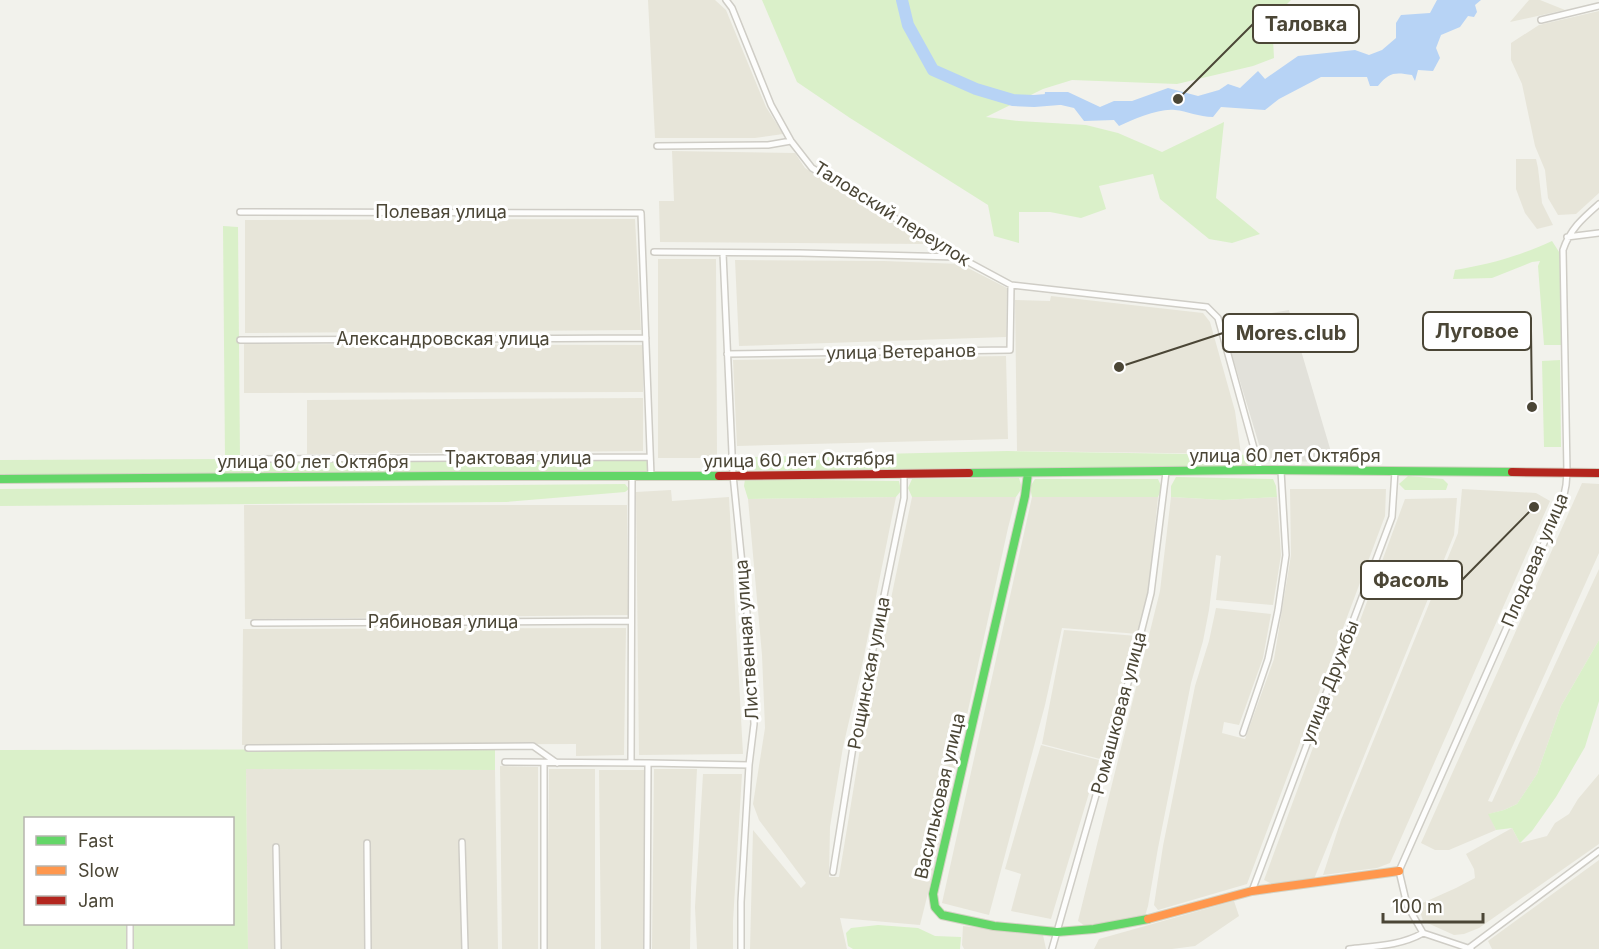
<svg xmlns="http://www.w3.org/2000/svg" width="1599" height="949" font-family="Inter,sans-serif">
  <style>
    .residential { fill: #e7e5d9 }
    .industrial { fill: #e2e1da }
    .green { fill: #daf0c9; fill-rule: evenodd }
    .water { fill: #b7d3f5 }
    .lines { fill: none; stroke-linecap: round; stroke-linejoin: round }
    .river { stroke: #b7d3f5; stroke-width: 12 }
    .street-casing { stroke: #cfcdc6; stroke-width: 8 }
    .fast-casing { stroke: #d3d1c2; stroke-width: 10 }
    .slow-casing { stroke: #d3d1c2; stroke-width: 10 }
    .jam-casing { stroke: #d3d1c2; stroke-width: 10 }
    .street { stroke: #fdfdfc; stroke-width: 5 }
    .fast { stroke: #63d668; stroke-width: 8 }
    .slow { stroke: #ff974d; stroke-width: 8 }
    .jam { stroke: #b3261e; stroke-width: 8 }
    .labels { text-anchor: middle; stroke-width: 6; stroke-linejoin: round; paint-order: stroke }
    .street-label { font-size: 18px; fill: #4b4636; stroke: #fff }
    .leader { fill: none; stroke: #4b4636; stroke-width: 2 }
    .callout-dot { fill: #4b4636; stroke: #fff; stroke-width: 2 }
    .callout { fill: #fff; stroke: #4b4636; stroke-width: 2 }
    .callout-label { font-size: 20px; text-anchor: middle; font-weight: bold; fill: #4b4636 }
  </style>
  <rect width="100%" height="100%" fill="#f2f2ec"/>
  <!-- residential -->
  <path class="residential" d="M648,0H715L726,10L766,107L783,134L755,138H655Z
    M1529,0H1540L1565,10L1510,22Z
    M1599,11V193L1576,214L1558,215L1548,198L1545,170L1535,146L1522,84L1511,60V43L1539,25Z
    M672,151L795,153L805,168L926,244L660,242L659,201H674Z
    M1516,159H1536L1538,168L1542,203L1553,225L1537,229L1525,213L1516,189Z
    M635,219L641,330L245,333V220Z
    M658,259H716L717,458H658Z
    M735,260L884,261L960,264L1007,288L1006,337L739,346Z
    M1051,296L1203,313L1210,322L1235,411L1241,454L1017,451L1015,300L1050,301Z
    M244,344L644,345L643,392L244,393Z
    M1006,356L1008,439L737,446L733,360Z
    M643,398V451L307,454V400Z
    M1582,483L1599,484V553L1488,801L1492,802L1599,569V640L1561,706L1537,774L1517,804L1504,810L1489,814L1496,830L1449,850H1435L1421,843Z
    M1290,489H1386L1385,516L1247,884L1158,910L1154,905L1163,846L1195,686L1209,641L1216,608L1271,614L1263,658L1239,725L1224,722L1222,733L1245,739L1274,659L1291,555Z
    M1462,489L1536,493L1550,501L1390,863L1377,868L1323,875L1341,820L1458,533Z
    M671,490L672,501L729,497L743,754L639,755L636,492Z
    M896,497L863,661L843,747L830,827L829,877H839L860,749L912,497H1016L1008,528L928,893L920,925L840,918L847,949H750L753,830L801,888L806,883L759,820L753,804L765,728L762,655L748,499Z
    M1032,497H1158L1149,586L1139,634L1062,628L1045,705L989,915L942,903Z
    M1171,497L1223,500L1277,497L1281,555L1273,605L1216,600L1221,556L1216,555L1209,610L1203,641L1191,683L1158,848L1148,906L1145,916L1094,926H1085L1078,921L1160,591Z
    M1457,498L1454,535L1314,879L1272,884L1264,880L1405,499Z
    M244,505H627L628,615L245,619Z
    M626,628L624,755L576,756V744L242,745L243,629Z
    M1064,630L1137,636L1100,759L1042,744Z
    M1041,745L1099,760L1051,919L1011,911L1021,874L1005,869Z
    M500,766L538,767V949H502Z
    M246,769L495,770L498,949H248Z
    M549,769H595V949H547Z
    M654,769H697L691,888L690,949H652Z
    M599,770H644V949H601Z
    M703,774H742L733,921V949H697L695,907Z
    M1599,774V844L1479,928L1464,934L1454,935L1423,921L1418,905L1456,888L1475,878L1474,869L1466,854L1512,828L1520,843L1547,836L1555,823L1569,814L1578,799Z
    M1599,860V949H1492L1488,941Z
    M1234,901L1239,916L1195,946L1172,949H1094L1099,939Z
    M963,926L1043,935L1046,949H964L962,945Z"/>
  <!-- industrial -->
  <path class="industrial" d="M1289,310L1334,462L1264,461L1226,335L1225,328L1230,320Z"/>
  <!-- green -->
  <path class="green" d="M762,0H1291L1272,19L1274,58L1253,66L1177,84L1072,80L1043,89L986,117L1019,121L1086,125L1118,133L1162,152L1224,122L1216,198L1260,234L1232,243L1209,239L1160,199L1153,174L1099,186L1106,209L1081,218L1050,212H1019V243L994,236L988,205L850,118L797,82Z
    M223,226L238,227L240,460L559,458L649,460L652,468L647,472L0,475V460L225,459Z
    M1552,241L1561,255V345H1544L1538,266L1540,261L1532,262L1492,278L1453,279L1455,270C1491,264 1519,256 1552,241Z
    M1560,360L1561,447H1544L1542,361Z
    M1007,451L1254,455L1256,465L1246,469L754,470L749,464L751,457Z
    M1408,476L1443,479L1448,484L1446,490H1405L1399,484Z
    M1176,477L1273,479L1276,486L1277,497L1223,500L1171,497V486Z
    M1019,478L1022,488L1016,497H912L908,488L912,479Z
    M745,479L899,481L901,491L896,497L748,499L744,486Z
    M1035,479H1158L1162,488L1158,497H1032L1030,487Z
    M625,484L629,489L625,492L506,502L0,506V489Z
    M1599,640V701L1585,747L1556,797L1532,831L1520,843L1512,828L1496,830L1488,814L1504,810L1517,804L1537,774L1561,706Z
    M495,749V770L246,769L248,949H0V750ZM26,818H232V924H26Z
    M878,925L918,928L935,936L961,937L960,949H853L848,946L846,933L851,928Z"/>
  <!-- water -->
  <path class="water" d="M1437,0H1481L1475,5L1477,12L1474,17L1468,16L1460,27L1441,35L1436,48L1440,58L1433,71L1418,70L1415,81L1412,75C1395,72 1389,72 1378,86H1370L1367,77H1321L1279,99L1265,110L1221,107L1213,117C1199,117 1187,111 1175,110C1159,108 1134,119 1119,126L1114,120L1084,121L1074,108L1044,101L1045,92H1068L1100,107L1114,101H1132L1168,88L1198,96L1219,90L1228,84L1240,88L1258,71L1265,79L1298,56L1355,50L1369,55L1382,50L1396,38V23L1401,15L1430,13Z"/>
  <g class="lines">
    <!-- river -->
    <path class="river" d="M902,0L908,25L933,70L976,89L1013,100L1034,101L1059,99"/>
    <defs>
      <path id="street" d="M726,0L732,8L771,105L791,141L812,168L959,257L1011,285L1207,307L1218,318L1260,470
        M1541,20L1599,6
        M657,146L768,145L791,141
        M240,212L641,213L651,476
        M1567,237L1599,233
        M654,252L800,253L957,257
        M723,253L733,475L751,653L754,724L749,765L741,902V949
        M240,340L646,338
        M727,354L1010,350L1011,285
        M241,459L650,457
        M254,623L631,621
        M1243,733L1268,659L1278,610L1286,555L1281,471
        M248,748L533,746L557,763
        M505,762L648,763L749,765
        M631,763L632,477
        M462,842L465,949
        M367,843L368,949
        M276,847L278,949
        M833,872L853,747L904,498V474
        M1252,891L1392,517L1395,471
        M130,924V949
        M1469,948L1599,851
        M544,949V763
        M647,949L648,763
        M1052,949L1130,676L1151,593L1166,472
        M1349,949C1374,946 1400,946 1423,933
        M1471,949L1423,933L1407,905L1399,871L1563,500L1566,485L1567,472L1563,250C1570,229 1583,218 1599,204"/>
      <path id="fast" d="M969,473L1260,470L1512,472
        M1028,473L1025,496L933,894L935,907L942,915L994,926L1057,932L1094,929L1148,919
        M0,479L445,476H719"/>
      <path id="slow" d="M1148,919L1252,891L1399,871"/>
      <path id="jam" d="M1512,472L1599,473
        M719,476L969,473"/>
    </defs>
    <!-- street casing -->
    <use href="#street" class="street-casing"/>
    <!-- fast casing -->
    <use href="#fast" class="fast-casing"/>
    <!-- slow casing -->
    <use href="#slow" class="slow-casing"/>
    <!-- jam casing -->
    <use href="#jam" class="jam-casing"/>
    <!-- street -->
    <use href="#street" class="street"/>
    <!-- fast -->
    <use href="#fast" class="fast"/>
    <!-- slow -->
    <use href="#slow" class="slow"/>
    <!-- jam -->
    <use href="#jam" class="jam"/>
  </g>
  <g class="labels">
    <!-- street labels -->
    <g class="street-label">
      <text x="441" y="218">Полевая улица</text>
      <text transform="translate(892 214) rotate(32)" y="6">Таловский переулок</text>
      <text x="443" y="345">Александровская улица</text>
      <text transform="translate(901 352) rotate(-1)" y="6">улица Ветеранов</text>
      <text x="1285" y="462">улица 60 лет Октября</text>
      <text x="518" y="464">Трактовая улица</text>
      <text transform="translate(799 460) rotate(-1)" y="6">улица 60 лет Октября</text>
      <text x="313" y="468">улица 60 лет Октября</text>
      <text transform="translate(1535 560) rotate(-67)" y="6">Плодовая улица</text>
      <text x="443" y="628">Рябиновая улица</text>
      <text transform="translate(747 640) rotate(-94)" y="6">Лиственная улица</text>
      <text transform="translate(869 673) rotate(-79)" y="6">Рощинская улица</text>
      <text transform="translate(1330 682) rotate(-69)" y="6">улица Дружбы</text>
      <text transform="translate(1119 713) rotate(-75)" y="6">Ромашковая улица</text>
      <text transform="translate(940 796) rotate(-77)" y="6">Васильковая улица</text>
    </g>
  </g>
  <!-- callouts -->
  <path class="leader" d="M1178 99L1253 24M1532 407L1531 331M1119 367L1223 333M1534 507L1462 580"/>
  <g class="callout-dot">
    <circle cx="1178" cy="99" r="6"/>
    <circle cx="1532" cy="407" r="6"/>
    <circle cx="1119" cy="367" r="6"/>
    <circle cx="1534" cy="507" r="6"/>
  </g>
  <g class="callout">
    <rect x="1253" y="5" width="106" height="38" rx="6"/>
    <rect x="1423" y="312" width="108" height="38" rx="6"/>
    <rect x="1223" y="314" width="135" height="38" rx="6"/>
    <rect x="1361" y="561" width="101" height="38" rx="6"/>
  </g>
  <g class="callout-label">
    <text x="1306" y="31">Таловка</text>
    <text x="1477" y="338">Луговое</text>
    <text x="1291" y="340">Mores.club</text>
    <text x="1411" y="587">Фасоль</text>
  </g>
  <!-- legend -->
  <rect x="24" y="817" width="210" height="108" fill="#ffffff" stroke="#b7b5af" stroke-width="1.5"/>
  <rect x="36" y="836" width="30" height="9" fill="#63d668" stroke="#b7b5af" stroke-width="1.5"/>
  <text x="78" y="847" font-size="18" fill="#4b4636">Fast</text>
  <rect x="36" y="866" width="30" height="9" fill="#ff974d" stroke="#b7b5af" stroke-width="1.5"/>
  <text x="78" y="877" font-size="18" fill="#4b4636">Slow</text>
  <rect x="36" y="896" width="30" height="9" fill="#b3261e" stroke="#b7b5af" stroke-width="1.5"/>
  <text x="78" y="907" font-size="18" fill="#4b4636">Jam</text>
  <!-- scale -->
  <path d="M1383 913v9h100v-9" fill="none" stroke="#4b4636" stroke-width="3"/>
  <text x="1392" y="913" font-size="18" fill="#4b4636" stroke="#ffffff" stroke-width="4.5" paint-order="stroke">100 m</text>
</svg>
